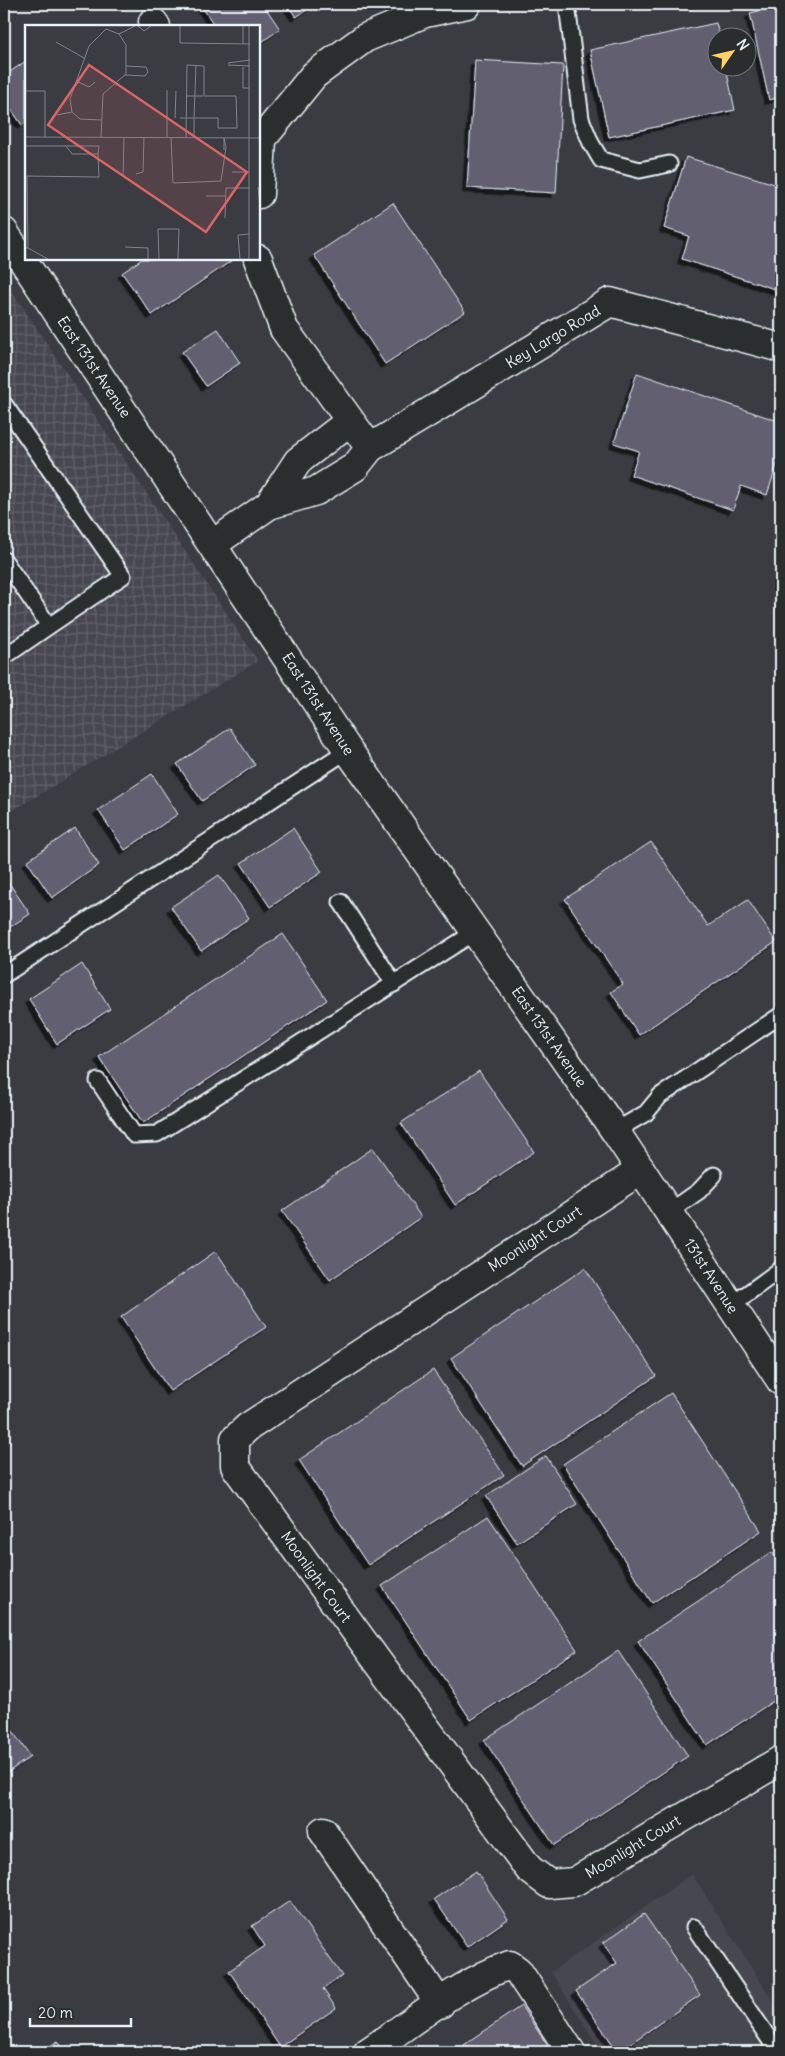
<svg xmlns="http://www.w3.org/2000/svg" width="785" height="2056" font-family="Delius,sans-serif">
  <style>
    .built { fill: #474650 }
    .industrial { fill: url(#industrial-grid) }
    .building { fill: #625e70; stroke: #e8f1f8; filter: url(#shadow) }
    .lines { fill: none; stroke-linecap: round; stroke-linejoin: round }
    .lane-casing { stroke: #e8f1f8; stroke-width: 19 }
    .street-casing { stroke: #e8f1f8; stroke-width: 31 }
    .secondary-casing { stroke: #e8f1f8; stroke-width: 31 }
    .lane { stroke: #2a2d2e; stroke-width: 15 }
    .street { stroke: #2a2d2e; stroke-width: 28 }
    .secondary { stroke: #2a2d2e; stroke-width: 28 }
    .labels { text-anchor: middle; stroke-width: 4; stroke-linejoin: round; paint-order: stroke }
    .street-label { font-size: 15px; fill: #e8f1f8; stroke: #2a2d2e }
    .inset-road { fill: none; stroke: #80848b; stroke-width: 1 }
    .view { fill: #db6466; fill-opacity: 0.15; stroke: #db6466; stroke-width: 2.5 }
    .inset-edge { fill: none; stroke: #e8f1f8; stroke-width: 2.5 }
  </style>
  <defs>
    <pattern id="industrial-grid" width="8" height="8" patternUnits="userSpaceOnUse" patternTransform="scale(1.25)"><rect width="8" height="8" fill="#474650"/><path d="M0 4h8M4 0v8" fill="none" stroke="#62616a"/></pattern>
    <filter id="shadow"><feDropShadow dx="-4.5" dy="4.5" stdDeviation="0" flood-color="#0009"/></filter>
  </defs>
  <rect width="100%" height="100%" fill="#3b3c42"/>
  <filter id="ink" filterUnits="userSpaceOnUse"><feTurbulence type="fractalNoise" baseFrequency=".02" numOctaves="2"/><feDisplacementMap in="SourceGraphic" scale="10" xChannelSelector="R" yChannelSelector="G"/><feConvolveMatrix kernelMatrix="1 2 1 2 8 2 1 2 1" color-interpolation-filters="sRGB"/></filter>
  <g filter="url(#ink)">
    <!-- built -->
    <path class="built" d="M692,1874L781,2014V2048L775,2052H602L551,1972Z"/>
    <!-- industrial -->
    <path class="industrial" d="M4,279L258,661L4,816Z"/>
    <!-- building -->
    <path class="building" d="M200,4H270L265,7L280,29L259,44V26H215Z
      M287,4H316L296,17Z
      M781,6V97L769,100L750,13Z
      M716,23L720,38H718V68H726L735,110L609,137L590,50Z
      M475,60L563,65L556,193L467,188Z
      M26,61V122L22,125L4,99V76Z
      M686,157L781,186V291L682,259L689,236L664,228Z
      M393,203L465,312L385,364L314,255Z
      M142,259H234L152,315L122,273Z
      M218,329L240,363L206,386L182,352Z
      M637,373L781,422V452L767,495L741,486L733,510L631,475L639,451L614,443Z
      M230,728L255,765L202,801L177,764Z
      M152,774L178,814L125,850L98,810Z
      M75,828L99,865L52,898L27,861Z
      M293,828L322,872L270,907L241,863Z
      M651,842L708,926L748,900L776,942L639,1035L611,992L623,984L565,899Z
      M219,875L249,918L201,951L171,907Z
      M7,880L30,914L4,931V882Z
      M283,934L327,1000L143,1123L99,1057Z
      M82,964L110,1009L57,1044L29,999Z
      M479,1071L534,1152L455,1205L401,1123Z
      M373,1148L421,1217L330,1280L282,1211Z
      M216,1251L266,1327L170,1391L121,1317Z
      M585,1268L656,1376L522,1466L451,1358Z
      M433,1370L504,1475L368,1565L299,1460Z
      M671,1393L761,1531L652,1603L563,1464Z
      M546,1456L577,1504L517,1543L486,1496Z
      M488,1516L577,1650L471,1720L382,1586Z
      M772,1552L781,1565V1696L707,1745L638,1641Z
      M618,1651L688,1756L554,1845L484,1740Z
      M4,1718L30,1757L4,1775Z
      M476,1871L508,1919L467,1947L434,1899Z
      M290,1901L342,1976L323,1989L336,2008L280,2047L229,1971L265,1946L252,1926Z
      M644,1914L700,1995L618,2052L576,1991L617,1963L603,1943Z
      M521,2006L552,2052H469L464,2045Z
      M58,2041L65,2052H40Z"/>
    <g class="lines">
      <defs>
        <path id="lane" d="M567,4L581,119L591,143L601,160L640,170L669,164
          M4,404L123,576L49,626
          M4,560L49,626L4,657
          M341,902L394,984
          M4,975L348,750
          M98,1081L134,1135L157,1134L475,932
          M615,1131L646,1113L660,1096L781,1015
          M669,1212L699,1191L714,1175
          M730,1306L781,1269
          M694,1927L778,2052"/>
        <path id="street" d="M153,22L156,26
          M259,194L262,139L314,75L365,38L425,13L467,4
          M258,259L284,329L370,448
          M269,505L298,461L350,421
          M213,544L269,505L316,491L355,467L370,448L610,302L781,348
          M641,1170L248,1427L235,1439V1466L529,1869L549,1884L574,1882L781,1760
          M323,1831L440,2004
          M368,2052C410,2024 462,1981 510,1965L518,1971L571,2052"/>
        <path id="secondary" d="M4,232L348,750L615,1131L781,1381"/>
      </defs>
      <!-- lane casing -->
      <use href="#lane" class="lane-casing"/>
      <!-- street casing -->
      <use href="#street" class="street-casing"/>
      <!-- secondary casing -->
      <use href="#secondary" class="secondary-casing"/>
      <!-- lane -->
      <use href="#lane" class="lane"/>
      <!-- street -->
      <use href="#street" class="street"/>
      <!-- secondary -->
      <use href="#secondary" class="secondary"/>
    </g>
  </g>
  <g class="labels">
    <!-- street labels -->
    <g class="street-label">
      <text transform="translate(553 337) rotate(-31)" y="5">Key Largo Road</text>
      <text transform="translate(94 367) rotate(56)" y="5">East 131st Avenue</text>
      <text transform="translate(318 704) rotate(57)" y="5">East 131st Avenue</text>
      <text transform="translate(549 1037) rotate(55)" y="5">East 131st Avenue</text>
      <text transform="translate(535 1239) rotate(-33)" y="5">Moonlight Court</text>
      <text transform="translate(711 1276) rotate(57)" y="5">131st Avenue</text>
      <text transform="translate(316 1577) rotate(54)" y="5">Moonlight Court</text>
      <text transform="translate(633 1847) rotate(-31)" y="5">Moonlight Court</text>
    </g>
  </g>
  <!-- overview -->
  <g transform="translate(25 25)">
    <rect width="235" height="235" fill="#3b3c42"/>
    <path class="inset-road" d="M113,1L119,6L126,1M155,1V18L225,19M218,1V19M94,9L110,1M31,17L59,33M203,38L225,35M203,40L225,41M218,42V63H224M100,50L120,51L123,47L121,42L101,41M51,56L64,62L70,57M142,65V112M0,66H20V112M161,71H178M32,90L47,87M150,93L151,66M155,93H169L171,40M0,112L235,113M76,112L78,69L101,49V20L94,9L81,4L64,21L45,74L47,87L55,94L76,95M146,112L148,158L196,156L201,122L199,113V125M161,112L162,40L179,41V71H211L212,103H193V93H169V112M0,121H41L47,129H73L74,152L2,151L3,223H0M41,121H74L73,129M207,147H224M111,149L118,147L119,112M98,151L99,113M233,162L235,182M181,171H200M200,193L201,163H224M100,222L123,223V234M3,223L23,234M134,234L133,204H154L153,234M215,234L213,210L224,209M224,234V1"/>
    <path class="view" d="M64,40L222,147L181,207L23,100Z"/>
    <rect width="235" height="235" class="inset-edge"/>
  </g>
  <!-- margin -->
  <rect width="785" height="2056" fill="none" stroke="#2a2d2e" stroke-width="20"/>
  <rect x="10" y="10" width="765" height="2036" fill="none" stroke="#e8f1f8" stroke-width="2" filter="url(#ink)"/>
  <!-- north arrow -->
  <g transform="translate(732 52) rotate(56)"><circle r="24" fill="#2a2d2e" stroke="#767b7f"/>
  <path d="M0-4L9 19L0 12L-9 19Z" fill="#ffd166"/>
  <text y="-8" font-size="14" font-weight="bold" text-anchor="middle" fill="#e8f1f8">N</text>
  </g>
  <!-- scale -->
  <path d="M30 2018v8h101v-8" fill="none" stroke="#e8f1f8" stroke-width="2.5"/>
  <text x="38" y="2018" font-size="15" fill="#e8f1f8" stroke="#2a2d2e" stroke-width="4" paint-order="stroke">20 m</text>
</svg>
